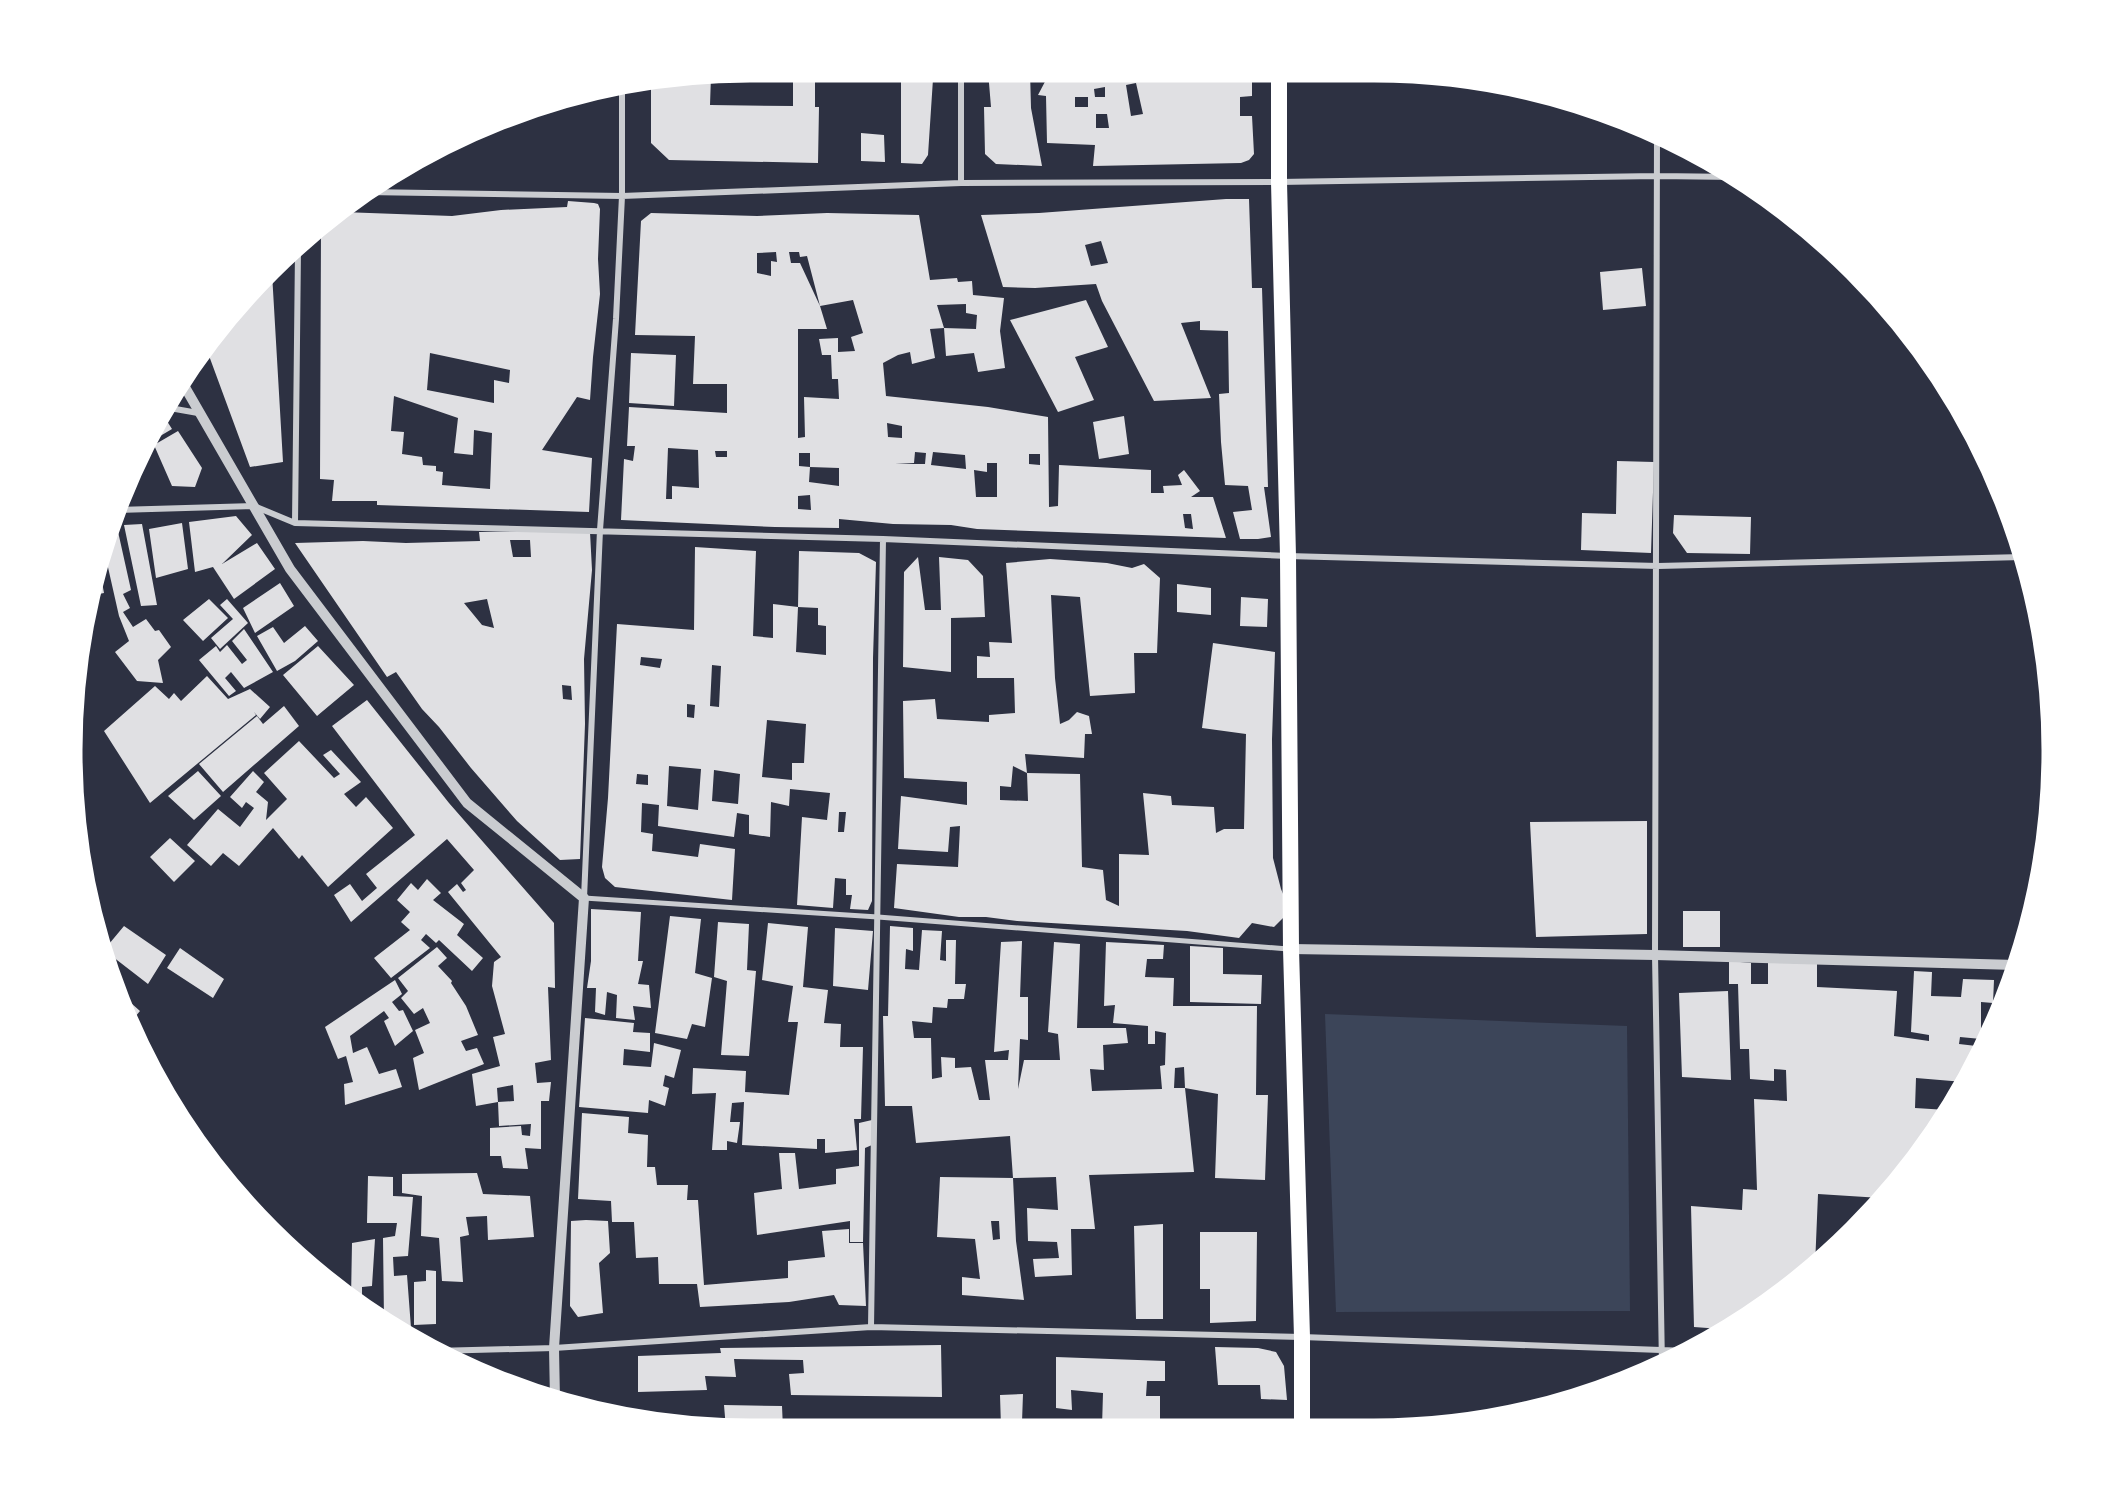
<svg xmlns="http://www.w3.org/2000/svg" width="2124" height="1501" font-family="'Exo 2',sans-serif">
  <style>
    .green { fill: #3c4559 }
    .building { fill: #e0e0e3; fill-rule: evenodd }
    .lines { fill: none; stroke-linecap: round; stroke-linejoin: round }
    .pedestrian { stroke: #caccd0; stroke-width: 5 }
    .minor { stroke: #caccd0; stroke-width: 6 }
    .tertiary { stroke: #caccd0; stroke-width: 10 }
    .trunk { stroke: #fff; stroke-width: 16 }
    .rim { fill: none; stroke: #fff; stroke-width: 3 }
  </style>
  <rect width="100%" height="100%" fill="#2d3142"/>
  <!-- green -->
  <path class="green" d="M1325,1014L1627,1026L1630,1311L1336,1312Z"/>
  <!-- building -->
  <path class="building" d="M793,71L815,73V107H819L818,163L669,160L651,143V84L711,76L710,105L793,106Z
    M901,71H928L927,78L933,79L928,155L922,164L901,163Z
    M988,71H1030L1031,108L1042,166L996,164L985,154L984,107H991Z
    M1049,71H1179L1180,73L1186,71H1252V96L1240,97V116H1252L1254,154L1249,160L1241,163L1093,166L1095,145L1047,143L1046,96L1038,95L1048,76ZM1136,83L1143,114L1131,116L1126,85ZM1105,87V97H1095L1094,89ZM1075,97H1088V107H1075ZM1096,114H1107L1109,128H1096Z
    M861,133L884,135L885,162L861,161Z
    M1226,199H1249L1252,288H1262L1268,487H1264L1271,537L1258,539H1240L1233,512L1252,510L1248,486L1225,485L1221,442L1219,394L1229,393L1228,331L1200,330V321L1181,323L1211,398L1154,401L1102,301L1096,284L1035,288L1003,287L981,215L1039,213ZM1101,241L1108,263L1091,266L1085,245Z
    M568,201L594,203L598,204L600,209L598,259L600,294L593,357L590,400L577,397L542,450L592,458L589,512L377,505V501H332L334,480L320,479L321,230L342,212L452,216L501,210L567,207ZM430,353L510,370L509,383L494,380V403L427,390ZM394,396L458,418L454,453L473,455L474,430L492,433L490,489L442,485L443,472L436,471V466L423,465L422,457L402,454L404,432L391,431Z
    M651,213L757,216L827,213L919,215L930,280L957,278L958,282L972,281L973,295L1004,298L1000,331L1005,368L978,372L974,353L946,356L944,328L930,329L935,358L912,364L910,352L898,355L883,363L886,396L988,407L1048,417L1049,507L1058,506L1059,465L1151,470V493H1164L1163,486L1182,485L1178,475L1184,470L1200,491L1191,497H1213L1226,538L977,529L951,525L893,524L839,519V528L775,527L621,520L624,459L633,461L635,446H627L629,407L727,413V384H693L695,336L635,335L641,221ZM776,252L777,262L771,261V276L757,273V253ZM789,252H799L800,257L807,256L820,306L853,300L863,333L851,337L855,351L838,352V338L819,339L822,355H831L832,379H838L839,399L804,397L805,437L798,438V329H827L820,306L800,263H791ZM966,304V313L977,315L976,329L944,328L937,305ZM887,423L902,426V438L888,437ZM668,448L698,450L699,488L672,486V499H666ZM715,451H727V457H716ZM915,452L926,453L925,464H895L914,463ZM933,452L965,455L966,469L931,465ZM799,453H810V467L839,468V486L809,482L810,467L799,466ZM1029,454H1040V465L1029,464ZM987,463H997V497H976L974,470L987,472ZM810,495L811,510L798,509V496ZM1183,514H1191L1193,529L1185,528Z
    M1642,268L1646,306L1603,310L1600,272Z
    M272,273L283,462L250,467L208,353L202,354L239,302Z
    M1086,300L1108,347L1075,357L1094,400L1058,412L1010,320Z
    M631,353L676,355L674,406L629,403Z
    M1124,416L1129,454L1099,459L1093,422Z
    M158,418H165L172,429L145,445Z
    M178,431L202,468L195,487L172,486L154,445Z
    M1617,461L1654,462L1651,553L1581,550L1582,513L1616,514Z
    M134,466L136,482H127V481Z
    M1674,515L1751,517L1750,554L1687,553L1673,533Z
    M236,516L252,535L222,564L257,543L275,569L234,599L213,567L195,572L189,522Z
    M182,523L188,569L156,578L149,529Z
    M142,524L157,605L141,606L124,525Z
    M117,527L131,590L123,594L130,608L123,612L133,627L146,619L155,631L159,630L171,647L158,660L163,683L137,681L115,652L129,641L119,616L105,554L112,528Z
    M538,531L590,532L592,570L584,659L585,724L580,859L560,860L517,821L471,768L439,727L422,709L396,672L387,677L295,543L363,541L406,543L480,541L479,532ZM510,540H530L531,557H513ZM487,599L494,628L482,625L464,603ZM562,685L571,686L572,700L563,699Z
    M695,547L756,551L753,636L773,638V604L798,607L796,652L826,655V626L818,625V608L798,607L799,551L859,553L876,562L873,658L872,901L868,910L850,909L852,895H846V879L835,878L833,908L797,905L802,817L827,820L830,793L790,789L789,806L771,802L770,837L749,834V815L737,813L734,837L658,826L659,805L642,803L641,832L653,834L652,851L698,857L700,844L735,849L732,900L615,887L605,878L602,867L608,798L617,624L694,630ZM641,657L662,659L660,668L640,665ZM712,665L721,666L719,707L710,706ZM687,704L695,705L694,718L687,717ZM767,720L806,724L804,763H792V780L762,777ZM669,766L701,769L698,810L667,806ZM714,770L740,774L738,804L712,801ZM637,774L648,775V785L636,784ZM839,812H846L844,832H838Z
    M918,557L925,610H941L939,557L968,560L983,576L985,617L951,618V672L903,667L904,572Z
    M1050,559L1107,563L1132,568L1144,564L1160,578L1157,653H1134L1135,693L1090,696L1080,597L1051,595L1055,678L1060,724L1069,720L1077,712L1089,716L1092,734H1085L1084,758L1025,754L1027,773L1080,774L1082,867L1103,870L1106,900L1119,906V854L1149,855L1143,793L1171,796L1172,805L1214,807L1216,833L1224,829H1244L1246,734L1202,728L1213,643L1275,652L1272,739L1273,858L1281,889L1290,911L1274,927L1252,923L1239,938L1187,931L1017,921L986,917H959L894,908L897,864L958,867L960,826L950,827L948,852L898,849L901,796L967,805V782L904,778L903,701L935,699L937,719L989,722V715L1015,713L1014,678H977V656L990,657L989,642L1012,643L1006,563ZM1013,766L1027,773L1028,801L1000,800V786L1011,787Z
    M100,572L104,593L94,595L97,583Z
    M280,583L294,606L255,633L243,608Z
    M1177,584L1211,588V615L1177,612Z
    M1241,597L1268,599L1267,627L1240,626Z
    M209,599L228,618L203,641L183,620Z
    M227,599L248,623L220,649L211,638L233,619L220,605Z
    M305,626L318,641L295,661L277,671L257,636L273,627L284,643Z
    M244,629L273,672L244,688L231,672L225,678L236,691L229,696L199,660L216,646L220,652L227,645L242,664L247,660L232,641Z
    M318,646L354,685L317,716L283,675Z
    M207,676L228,699L250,689L270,707L260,719L254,712L256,715L150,803L104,731L155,686L169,699L174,693L181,701Z
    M367,700L449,803L554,923L555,988L548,987L551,1060L535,1063L537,1083L551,1082L549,1101H541V1149L525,1148L528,1169L503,1168L501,1156H490V1128L521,1126L522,1135L530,1136L531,1124L499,1126L498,1102L514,1101L513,1085L497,1088L498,1102L476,1106L472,1074L500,1066L493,1037L505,1034L492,986L494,962L501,957L448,892L457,884L463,892L466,890L461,883L474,870L447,839L351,922L334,895L350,884L362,901L377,888L366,874L415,835L332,726Z
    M284,706L299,726L223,792L199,764L257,716L263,724Z
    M299,741L334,778L340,774L323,755L331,750L361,782L344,794L356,807L366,797L393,828L328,887L302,855L299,859L273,828L239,866L223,853L211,866L187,845L218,809L240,827L254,808L246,802L242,808L230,797L253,771L264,782L256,792L268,802L266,820L287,799L264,773Z
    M198,771L221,796L194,820L168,796Z
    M1647,821V934L1536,937L1530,822Z
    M170,838L195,861L174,882L150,857Z
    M427,879L441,893L433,900L464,924L457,935L483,958L472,971L439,940L436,943L426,934L421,940L430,948L391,978L374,958L410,930L401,922L410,912L397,900L411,883L418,890Z
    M591,909L641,912L638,961H643L638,984L649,985L651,1008L633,1006L635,1020L616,1018L617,995L607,992L605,1015L595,1012L596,988H587L591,961Z
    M1683,911H1720V947H1683Z
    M670,916L701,919L695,973L712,978L705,1027L692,1024L687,1039L655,1033Z
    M718,922L749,924L747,970L756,971L749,1056L721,1055L727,981L714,977Z
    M768,923L808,927L803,987L828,990L824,1023L841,1024L840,1047H863L861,1119H854L857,1150L825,1153V1139H817V1149L742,1145L744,1102L732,1103L730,1122H740L737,1143L727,1141V1150H712L716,1093L692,1094L693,1068L746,1071L745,1092L789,1095L798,1022H788L793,986L762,980Z
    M124,926L166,955L148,984L104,950Z
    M890,926L913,928V951L906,949L905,969L919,970L922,930L942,931L940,960L946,961V940H956L955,984H966L964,999H948L947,1008L933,1007L932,1023L912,1021L914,1038H931L932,1079L942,1077L941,1057L955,1058V1068L971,1067L979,1100H990L985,1060H1008L1009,1050L994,1052L1001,942L1022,941L1020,997H1028V1040L1020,1039L1018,1089L1024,1060H1060L1058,1034L1048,1032L1054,942L1080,944L1077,1028H1126L1128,1043L1103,1045L1104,1070L1090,1069L1092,1091L1162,1089L1160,1066L1165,1065L1166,1033L1155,1031V1044H1148V1026L1113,1023L1115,1005L1104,1006L1106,942L1164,945L1163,959H1147L1145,977L1174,978L1173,1006H1257L1256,1095H1268L1265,1180L1215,1178L1218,1094L1185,1088L1184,1067L1175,1068L1174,1088H1185L1194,1172L1089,1175L1095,1229H1071L1072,1275L1035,1277L1033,1259L1059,1258L1057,1242L1028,1241L1027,1208L1058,1210L1056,1177L1013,1178L1010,1136L916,1143L912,1106H885L883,1016H888Z
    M835,928L873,931L868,990L833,986Z
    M1190,946L1223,948V974L1262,975L1261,1004L1190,1002Z
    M437,947L447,958L438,966L452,981L451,983L466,1006L478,1035L461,1041L466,1051L477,1048L484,1064L419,1090L413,1058L424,1053L415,1030L430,1023L423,1008L414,1014L401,998L408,991L398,978Z
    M180,948L224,979L213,998L167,968Z
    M1729,961L1751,963V984H1768V962L1817,964V987L1897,991L1894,1036L1929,1041V1035L1911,1032L1914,971L1932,972L1931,996L1961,997L1963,979L1994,980L1993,1003L1981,1002V1039L1960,1037L1959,1044L1985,1047L1964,1082L1916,1078L1915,1108L1947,1110L1913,1164L1881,1198L1818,1194L1815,1266L1721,1329L1694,1327L1691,1206L1742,1210L1743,1189L1757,1190L1754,1099L1787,1101L1786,1070L1774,1069V1081L1750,1079L1749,1049H1740L1738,984H1729Z
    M395,980L402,994L392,1002L399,1011L403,1010L413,1031L395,1046L384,1021L389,1018L384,1011L350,1036L353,1053L367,1047L379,1074L396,1069L402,1087L345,1105L344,1084L353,1082L346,1056L338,1059L325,1027Z
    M114,988L140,1011L129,1024V1022Z
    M1728,991L1731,1080L1682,1077L1679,993Z
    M585,1018L634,1023L633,1032L650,1033V1052L624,1049L623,1065L651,1067L654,1043L681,1050L674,1078L665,1075L663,1086L669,1088L665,1106L649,1100L648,1113L579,1107Z
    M582,1113L629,1117L628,1133L648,1135L647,1167H655L657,1185H688L687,1200H698L704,1285L788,1278V1261L825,1257L822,1231L849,1229V1243H863L866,1306L839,1305L834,1295L789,1302L700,1307L697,1284H659L658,1257L636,1258L634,1222H612L611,1201L578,1199Z
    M872,1120V1145L865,1148L863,1242H850V1221L757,1235L754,1193L782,1189L779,1153H795L799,1189L836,1184V1169L859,1166V1123Z
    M477,1173L483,1194L530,1196L534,1237L488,1240L487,1216L466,1217L469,1235L460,1237L463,1282L442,1281L439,1238L421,1236L422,1196L402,1193V1174Z
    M223,1174L263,1208L256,1215L239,1199Z
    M368,1176L393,1177V1196L413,1197L408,1256L393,1257L394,1276L407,1275L411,1328H398L384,1320L383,1238L395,1236L397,1223H367Z
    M940,1177L1013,1178L1016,1241L1024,1300L962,1295V1277L980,1279L975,1239L937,1237ZM991,1221H999L1000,1239L993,1240Z
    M586,1220L608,1221L610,1253L599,1263L603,1313L578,1317L570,1306L571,1221Z
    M1163,1224V1319H1136L1134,1226Z
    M1200,1232H1257L1256,1321L1210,1323V1289H1200Z
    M375,1239L372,1286L362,1287V1306L351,1299L352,1243Z
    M426,1270L436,1271V1324L414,1325V1282L426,1281Z
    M941,1345L942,1397L791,1395L789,1374L804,1373L803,1360L734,1359L736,1377L705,1376L707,1390L638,1392V1356L721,1353L720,1348Z
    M1215,1347L1258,1348L1276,1352L1284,1366L1287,1400L1261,1399L1260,1385H1218Z
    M1056,1357L1165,1361V1381H1147L1146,1396H1160V1426L1102,1427L1103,1393L1071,1390L1072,1410L1056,1408Z
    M1023,1394L1022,1422H1053V1427H1001L1000,1395Z
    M724,1405L782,1406L783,1429H726Z"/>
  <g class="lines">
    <!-- pedestrian -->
    <path class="pedestrian" d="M584,898L878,917L1288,949"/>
    <!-- minor -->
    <path class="minor" d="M1657,134L1655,955L1662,1366
      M961,183V71
      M365,192L622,196L961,183L1279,182L1657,176L1736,177
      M164,407L198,413
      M117,510L254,506L295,523L883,539L1288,556L1658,566L2023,557
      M295,523L298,250
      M584,898L600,530L616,319L622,196V87
      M871,1327L883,539
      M434,1351L554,1348L871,1327L1302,1337L1688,1351"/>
    <!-- tertiary -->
    <path class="tertiary" d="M182,382L290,569L467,803L584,898L554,1348L555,1400
      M1291,949L1655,955L2016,965"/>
    <!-- trunk -->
    <path class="trunk" d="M1279,71V182L1288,556L1291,949L1302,1337V1426"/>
  </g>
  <!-- crop -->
  <path d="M0 0H2124V1501H0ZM750 81H1374A669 669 0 0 1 2043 750V751A669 669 0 0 1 1374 1420H750A669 669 0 0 1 81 751V750A669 669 0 0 1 750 81Z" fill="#fff" fill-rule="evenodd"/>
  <path class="rim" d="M750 81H1374A669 669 0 0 1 2043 750V751A669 669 0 0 1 1374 1420H750A669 669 0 0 1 81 751V750A669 669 0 0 1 750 81Z"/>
</svg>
